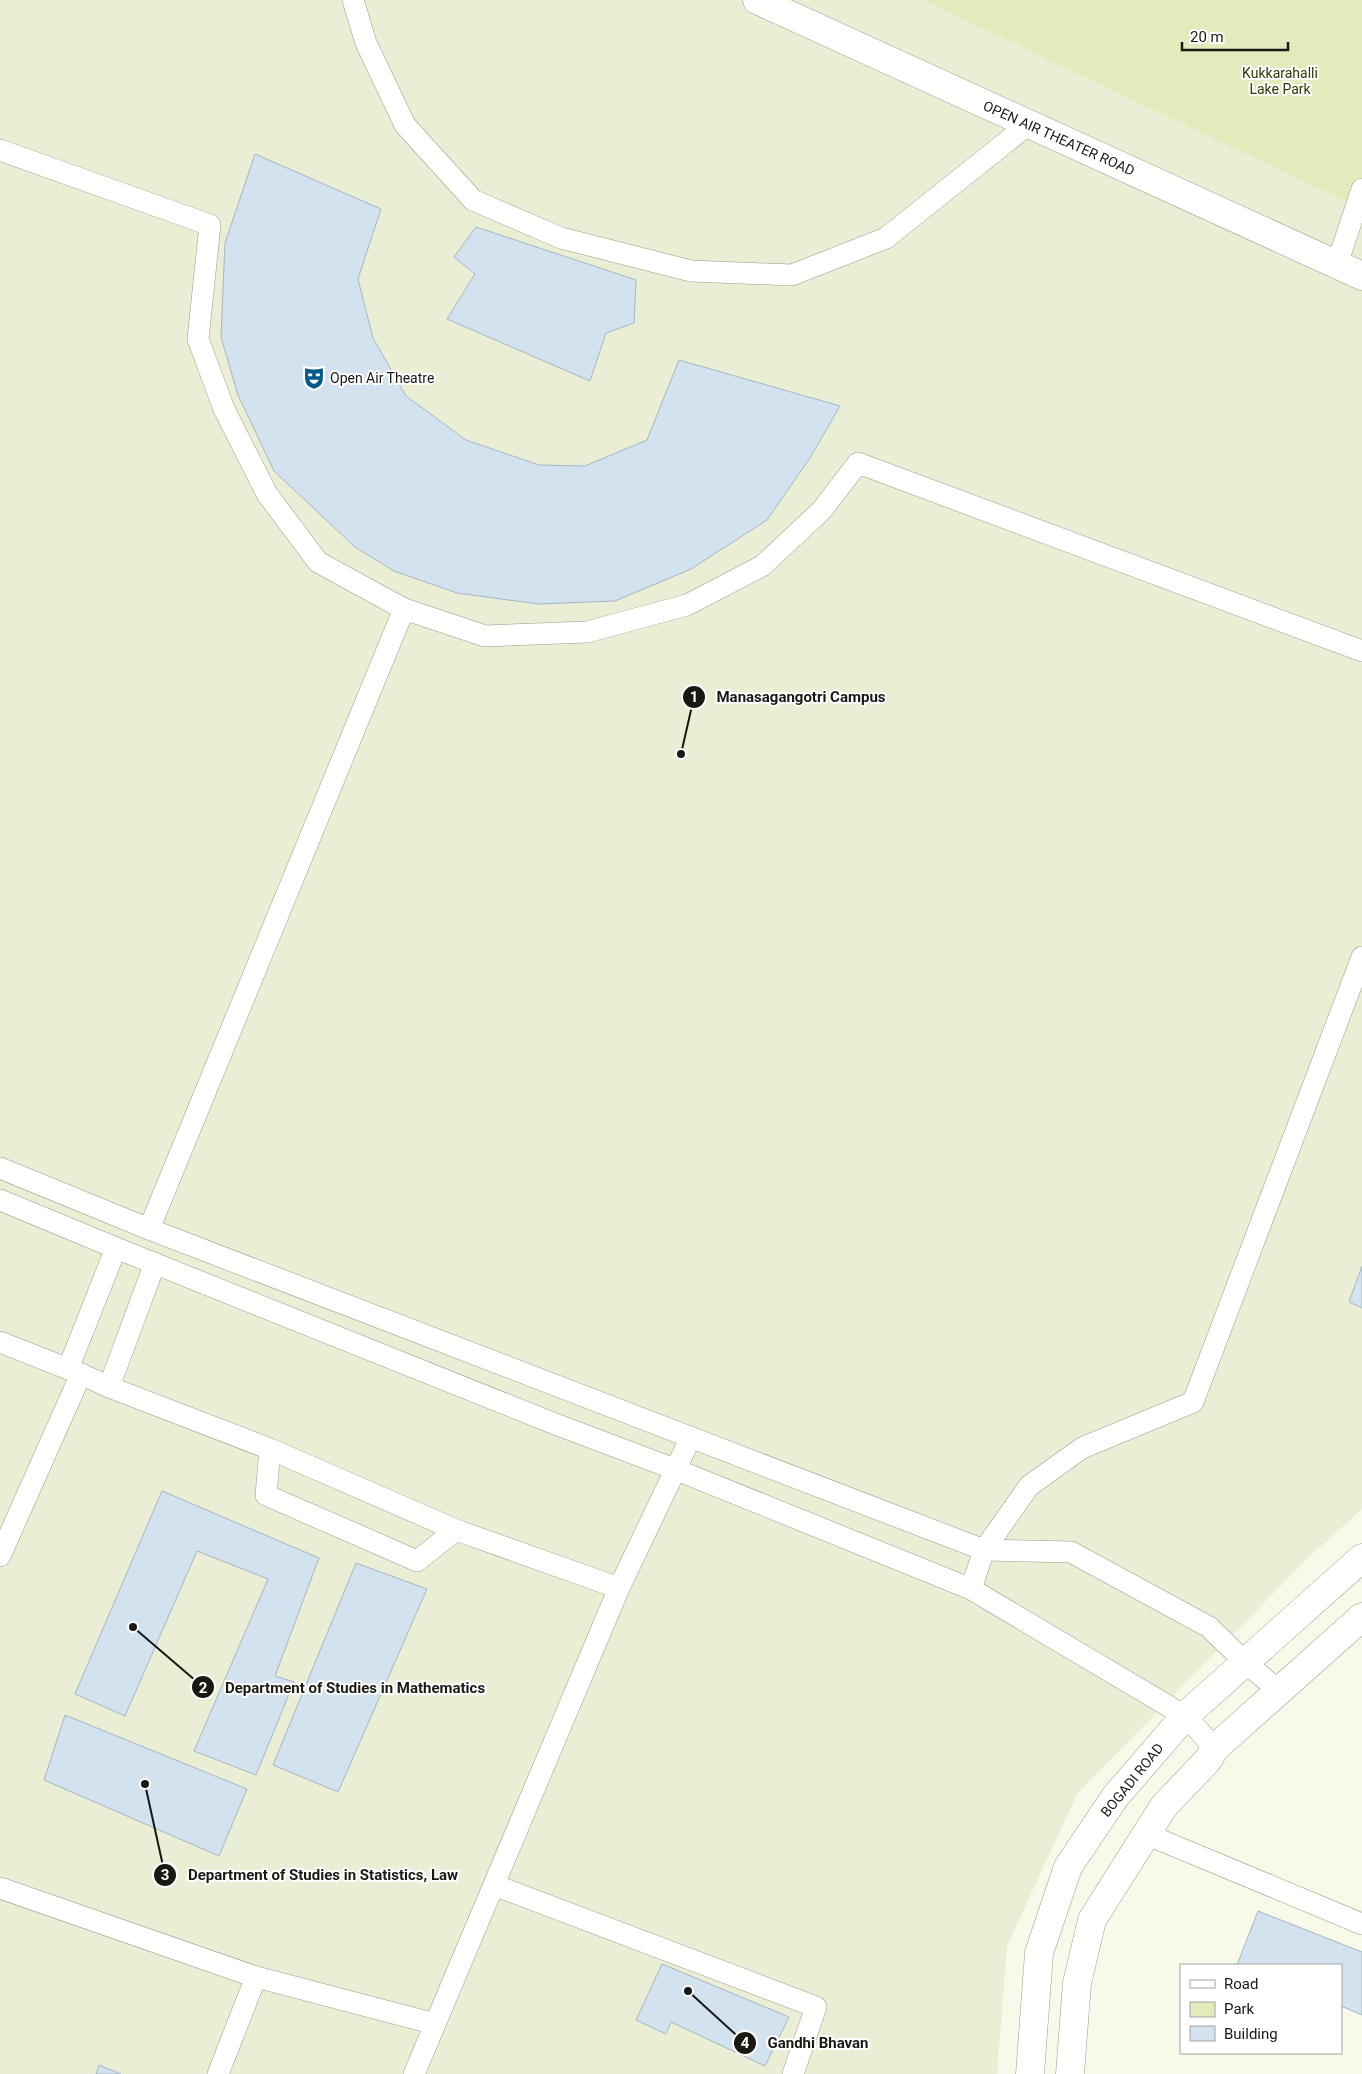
<svg xmlns="http://www.w3.org/2000/svg" width="1362" height="2074" font-family="Roboto,sans-serif">
  <style>
    .built { fill: #e9eed5 }
    .green { fill: #e2ebbc }
    .building { fill: #d3e2ef; stroke: #a7b6c2 }
    .lines { fill: none; stroke-linecap: round; stroke-linejoin: round }
    .lane-casing { stroke: #9a9d8c; stroke-width: 22 }
    .secondary-casing { stroke: #9a9d8c; stroke-width: 29 }
    .lane { stroke: #fff; stroke-width: 21 }
    .secondary { stroke: #fff; stroke-width: 28 }
    .labels { text-anchor: middle; stroke-width: 4; stroke-linejoin: round; paint-order: stroke }
    .park-label { font-size: 14px; fill: #323800; stroke: #fff }
    .street-label { font-size: 14px; fill: #181913; stroke: #fff }
    .poi-label { font-size: 14px; fill: #181913; stroke: #fff; text-anchor: start }
    .leader { fill: none; stroke: #181913; stroke-width: 2 }
    .callout-dot { fill: #181913; stroke: #fff; stroke-width: 2 }
    .mark-label { font-size: 15px; text-anchor: middle; font-weight: bold; fill: #fff }
    .callout-label { font-size: 15px; text-anchor: middle; font-weight: bold; fill: #181913; stroke: #fff; stroke-width: 4; stroke-linejoin: round; paint-order: stroke }
  </style>
  <rect width="100%" height="100%" fill="#f7fae8"/>
  <!-- built -->
  <path class="built" d="M0,0H1362V1509L1311,1555L1077,1794L1007,1946L997,2074H0Z"/>
  <!-- green -->
  <path class="green" d="M923,0H1362V209Z"/>
  <!-- building -->
  <path class="building" d="M255,154L381,209L358,279L373,338L406,396L466,440L539,465L585,466L647,440L679,360L840,406L810,458L767,520L691,569L615,601L538,604L457,593L394,571L355,547L274,471L238,395L221,337L225,243Z
    M476,227L636,280L634,323L606,333L590,381L447,319L475,274L454,257Z
    M1362,1266V1308L1349,1302Z
    M162,1491L319,1558L275,1676L294,1682L256,1775L194,1751L268,1579L197,1551L125,1716L75,1694Z
    M356,1563L427,1589L338,1792L273,1765Z
    M65,1715L247,1789L219,1856L44,1780Z
    M1258,1911L1362,1952V2015L1341,2006V1965H1237Z
    M662,1964L789,2017L765,2066L671,2022L666,2034L636,2020Z
    M99,2065L121,2074H96Z"/>
  <g class="lines">
    <defs>
      <path id="lane" d="M353,0L366,43L405,125L473,200L561,238L691,271L792,275L886,238L1029,124
        M0,150L210,225L198,339L224,409L267,494L318,562L404,609L485,636L587,632L687,605L762,566L822,510L858,463L1362,651
        M1337,264L1362,189
        M0,1168L149,1229L984,1550L1071,1552L1209,1627L1245,1662L1278,1690
        M0,1200L116,1248L550,1422L677,1470L971,1589L1185,1716L1215,1748
        M149,1229L404,609
        M0,1342L81,1374L109,1387L270,1449L456,1530L619,1588
        M68,1369L116,1248
        M109,1387L155,1263
        M270,1449L266,1495L417,1561L456,1530
        M0,1556L81,1374
        M971,1589L984,1550L1029,1486L1082,1448L1193,1402L1362,957
        M1146,1834L1362,1924
        M494,1885L816,2007L793,2074
        M0,1888L256,1977L435,2024
        M218,2074L256,1977
        M414,2074L619,1588L691,1437"/>
      <path id="secondary" d="M757,0L1362,276
        M1030,2074L1039,1953L1068,1867L1115,1797L1185,1716L1362,1558
        M1070,2074L1077,1983L1092,1920L1164,1806L1208,1760L1215,1748L1362,1617"/>
    </defs>
    <!-- lane casing -->
    <use href="#lane" class="lane-casing"/>
    <!-- secondary casing -->
    <use href="#secondary" class="secondary-casing"/>
    <!-- lane -->
    <use href="#lane" class="lane"/>
    <!-- secondary -->
    <use href="#secondary" class="secondary"/>
  </g>
  <!-- icons -->
  <defs>
    <symbol id="theatre-bare" viewBox="-9 -9 18 18"><path d="M-5-5.5Q0-4 5-5.5V0Q5 5 0 6Q-5 5-5 0ZM-3.3-2.5H-1v1.5H-3.3ZM1-2.5H3.3v1.5H1ZM-2.8 1Q0 5.5 2.8 1Z" fill="#025a8c" stroke="#fff" stroke-width="2.5" paint-order="stroke"/></symbol>
  </defs>
  <g fill-rule="evenodd">
    <use href="#theatre-bare" x="298" y="362" width="32" height="32"/>
  </g>
  <g class="labels">
    <!-- park labels -->
    <g class="park-label">
      <text x="1280" y="78">Kukkarahalli<tspan x="1280" dy="16">Lake Park</tspan></text>
    </g>
    <!-- street labels -->
    <g class="street-label">
      <text transform="translate(1059 138) rotate(24)" y="5">OPEN AIR THEATER ROAD</text>
      <text transform="translate(1132 1780) rotate(-51)" y="5">BOGADI ROAD</text>
    </g>
    <!-- poi labels -->
    <g class="poi-label">
      <text x="330" y="383">Open Air Theatre</text>
    </g>
  </g>
  <!-- callouts -->
  <path class="leader" d="M681 754L694 697M133 1627L203 1687M145 1784L165 1875M688 1991L745 2043"/>
  <g class="callout-dot">
    <circle cx="681" cy="754" r="5"/>
    <circle cx="133" cy="1627" r="5"/>
    <circle cx="145" cy="1784" r="5"/>
    <circle cx="688" cy="1991" r="5"/>
    <circle cx="694" cy="697" r="12"/>
    <circle cx="203" cy="1687" r="12"/>
    <circle cx="165" cy="1875" r="12"/>
    <circle cx="745" cy="2043" r="12"/>
  </g>
  <g class="mark-label">
    <text x="694" y="702">1</text>
    <text x="203" y="1693">2</text>
    <text x="165" y="1880">3</text>
    <text x="745" y="2048">4</text>
  </g>
  <g class="callout-label">
    <text x="801" y="702">Manasagangotri Campus</text>
    <text x="355" y="1693">Department of Studies in Mathematics</text>
    <text x="323" y="1880">Department of Studies in Statistics, Law</text>
    <text x="818" y="2048">Gandhi Bhavan</text>
  </g>
  <!-- legend -->
  <rect x="1180" y="1964" width="162" height="90" fill="#ffffff" stroke="#a3a3a1"/>
  <rect x="1190" y="1980" width="25" height="8" fill="#ffffff" stroke="#a3a3a1"/>
  <text x="1224" y="1989" font-size="15" fill="#181913">Road</text>
  <rect x="1190" y="2002" width="25" height="15" fill="#e2ebbc" stroke="#a3a3a1"/>
  <text x="1224" y="2014" font-size="15" fill="#181913">Park</text>
  <rect x="1190" y="2026" width="25" height="15" fill="#d3e2ef" stroke="#a3a3a1"/>
  <text x="1224" y="2039" font-size="15" fill="#181913">Building</text>
  <!-- scale -->
  <path d="M1182 42v8h106v-8" fill="none" stroke="#181913" stroke-width="2.5"/>
  <text x="1190" y="42" font-size="15" fill="#181913" stroke="#ffffff" stroke-width="4" paint-order="stroke">20 m</text>
</svg>
